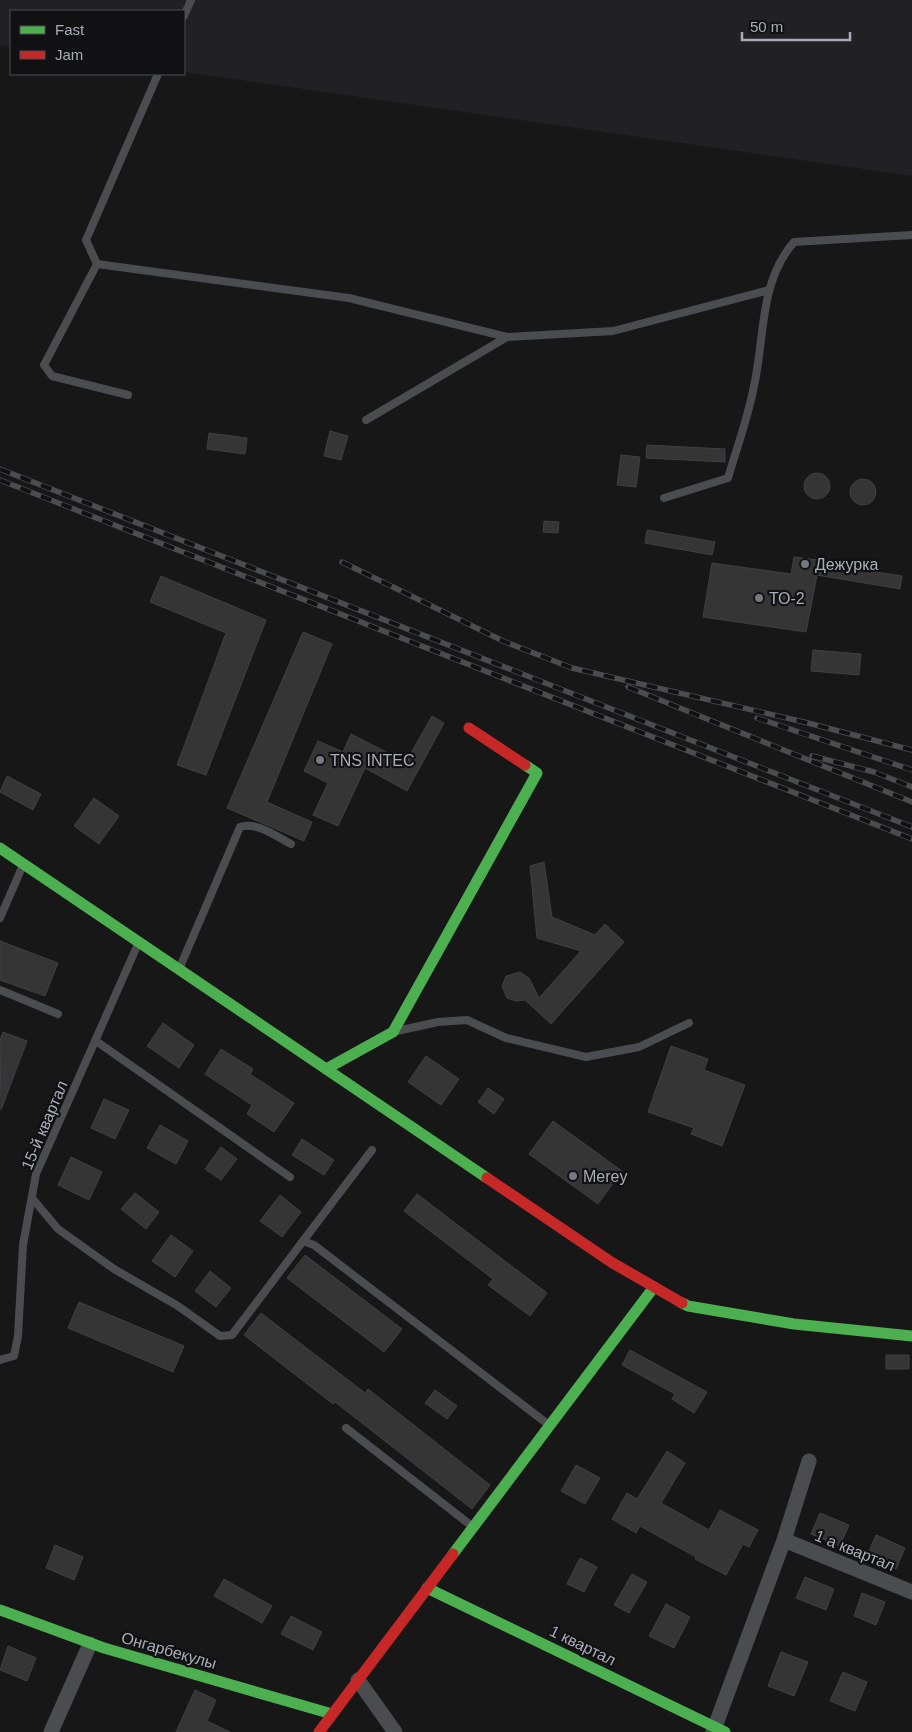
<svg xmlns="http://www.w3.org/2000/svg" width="912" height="1732" font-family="Helvetica,sans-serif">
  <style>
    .built { fill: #212123 }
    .building { fill: #353536; stroke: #3f4043 }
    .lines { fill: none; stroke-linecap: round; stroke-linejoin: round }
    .lane { stroke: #4b4c50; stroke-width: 8 }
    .street { stroke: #4b4c50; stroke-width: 15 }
    .fast { stroke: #4caf50; stroke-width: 11 }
    .jam { stroke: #c62828; stroke-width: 11 }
    .rail-casing { stroke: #4b4c4f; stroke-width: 5.5 }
    .rail { stroke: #111113; stroke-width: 4; stroke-dasharray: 11; stroke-linecap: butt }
    .poi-dot { fill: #757880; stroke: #111113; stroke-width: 2 }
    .labels { text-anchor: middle; stroke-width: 4.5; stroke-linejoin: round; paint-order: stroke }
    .poi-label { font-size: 16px; fill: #a8adb8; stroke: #111113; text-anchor: start }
    .street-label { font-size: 16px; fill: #a8adb8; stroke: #111113 }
  </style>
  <rect width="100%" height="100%" fill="#171717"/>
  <!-- built -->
  <path class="built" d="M0,0H912V176L184,72V11H11V47L0,45Z"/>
  <!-- building -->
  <path class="building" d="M330,431L348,436L341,460L324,456Z
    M209,433L247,438L245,454L207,449Z
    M647,445L725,449V462L646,458Z
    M621,455L640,457L636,487L617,485Z
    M804 486a13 13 0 1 1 26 0a13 13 0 1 1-26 0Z
    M850 492a13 13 0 1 1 26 0a13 13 0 1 1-26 0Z
    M544,521L559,522L558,533L543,532Z
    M647,530L715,542L712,555L645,543Z
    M794,557L817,560V563L902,576L900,589L817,575L806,632L703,617L712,563L791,574Z
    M161,576L266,620L206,775L177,765L226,633L150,602Z
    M303,632L332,644L267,802L312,822L304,841L227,808Z
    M813,650L861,654L859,675L811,671Z
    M432,716L444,723L407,791L365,768L338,826L313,815L328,783L304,771L318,741L343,752L351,734L406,762Z
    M7,776L41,794L33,810L0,792Z
    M94,798L119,816L99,844L74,826Z
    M544,862L552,917L595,935L605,924L624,942L551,1024L525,1000L516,1001L507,998L502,986L506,976L520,972L529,978L539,998L581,951L537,938L530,866Z
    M0,941L58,963L45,996L0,980Z
    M163,1023L194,1045L179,1068L147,1046Z
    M3,1032L27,1041L1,1110L0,1040Z
    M671,1046L708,1059L704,1070L745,1085L722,1146L691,1134L694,1128L648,1112Z
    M221,1049L253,1069L250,1074L294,1103L274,1132L247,1114L252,1105L205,1074Z
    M426,1056L459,1079L441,1105L408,1082Z
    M488,1088L504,1099L494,1114L478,1102Z
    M104,1099L129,1110L115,1139L91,1128Z
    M553,1121L622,1171L598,1204L529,1154Z
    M160,1125L188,1141L176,1164L147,1148Z
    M302,1139L334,1160L324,1175L292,1155Z
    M221,1147L237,1159L221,1180L205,1169Z
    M71,1157L102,1172L89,1200L58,1185Z
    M135,1193L159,1212L146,1229L121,1209Z
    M417,1194L547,1293L530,1316L488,1285L493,1279L404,1211Z
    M280,1195L301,1212L282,1237L260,1221Z
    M171,1235L193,1251L175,1277L152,1261Z
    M305,1255L402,1329L384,1352L287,1278Z
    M210,1271L231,1288L216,1307L195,1291Z
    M79,1302L184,1346L173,1372L68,1328Z
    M261,1313L365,1393L368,1389L490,1485L472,1509L335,1402L333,1404L244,1335Z
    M630,1350L707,1392L694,1413L672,1399L675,1394L622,1365Z
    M886,1355H909V1369H886Z
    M435,1390L457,1406L447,1419L425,1403Z
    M667,1451L685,1463L661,1503L709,1530L720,1510L758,1530L749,1547L743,1544L726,1575L695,1559L696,1557L640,1526L636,1533L612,1519L627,1493L637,1499Z
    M576,1465L600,1478L585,1504L561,1491Z
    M820,1513L849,1525L840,1546L811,1534Z
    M876,1535L905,1548L896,1569L867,1556Z
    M55,1545L83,1557L74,1580L46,1568Z
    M580,1558L597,1567L584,1592L567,1584Z
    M632,1574L647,1582L629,1613L614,1605Z
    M805,1577L834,1589L826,1610L796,1598Z
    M224,1579L272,1606L262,1623L214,1596Z
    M862,1593L885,1602L876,1625L854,1616Z
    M666,1604L690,1617L674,1648L649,1636Z
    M291,1616L322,1632L313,1650L281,1634Z
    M8,1646L36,1658L27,1681L0,1670Z
    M781,1652L808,1662L794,1696L768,1686Z
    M843,1672L867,1682L855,1711L830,1701Z
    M195,1690L216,1700L207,1721L230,1732H176Z"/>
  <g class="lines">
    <!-- lane -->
    <path class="lane" d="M184,16L191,0
      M158,74L86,240L97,264L349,298L507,337
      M97,264L44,365L52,376L128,395
      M366,420L507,337L613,331L769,290
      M664,498L728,478C737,447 748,418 754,386C765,337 759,282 794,242L912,235
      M0,918L23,865
      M180,967L240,827C256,821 277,837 291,844
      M0,990L58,1014
      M397,1031L438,1022L467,1020L506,1038L586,1057L639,1047L689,1023
      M96,1041L290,1177
      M32,1198L58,1229L114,1269L178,1306L220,1336L232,1335L303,1241L314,1245L549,1425
      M303,1241L372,1150
      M0,1360L14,1356L18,1336L23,1245L36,1174L138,944
      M346,1428L473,1527"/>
    <!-- street -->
    <path class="street" d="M784,1540L912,1592
      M358,1680L395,1732
      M51,1732L90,1644
      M713,1732L784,1540L809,1461"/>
    <!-- fast -->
    <path class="fast" d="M0,848L487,1178
      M326,1069L393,1032L537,773L525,765
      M682,1303L688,1306L794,1324L912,1336
      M453,1554L654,1287
      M427,1588L725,1732
      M0,1610L104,1648L332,1714"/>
    <!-- jam -->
    <path class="jam" d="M469,728L525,765
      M487,1178L611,1262L682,1303
      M319,1732L453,1554"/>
    <defs>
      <path id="rail" d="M0,469L912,827
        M0,480L912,839
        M342,562L503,641L572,668L808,723L912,750
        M628,687L912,802
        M757,718L912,770
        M812,756L874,772L912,787"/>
    </defs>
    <!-- rail casing -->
    <use href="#rail" class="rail-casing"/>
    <!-- rail -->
    <use href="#rail" class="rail"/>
  </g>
  <!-- markers -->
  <g class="poi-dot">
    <circle cx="805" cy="564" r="5"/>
    <circle cx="759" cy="598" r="5"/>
    <circle cx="320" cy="760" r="5"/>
    <circle cx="573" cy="1176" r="5"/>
  </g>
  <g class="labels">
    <!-- poi labels -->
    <g class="poi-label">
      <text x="815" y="570">Дежурка</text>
      <text x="769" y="604">ТО-2</text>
      <text x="330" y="766">TNS INTEC</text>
      <text x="583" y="1182">Merey</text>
    </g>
    <!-- street labels -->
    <g class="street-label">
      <text transform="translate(44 1125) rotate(-67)" y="6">15-й квартал</text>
      <text transform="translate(855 1550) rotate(22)" y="6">1 а квартал</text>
      <text transform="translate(583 1645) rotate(26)" y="6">1 квартал</text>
      <text transform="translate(169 1650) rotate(16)" y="6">Онгарбекулы</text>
    </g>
  </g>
  <!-- legend -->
  <rect x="10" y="10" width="175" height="65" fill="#111113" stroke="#4d4f55"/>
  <rect x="20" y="26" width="25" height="8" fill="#4caf50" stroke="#4d4f55"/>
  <text x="55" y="35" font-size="15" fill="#a8adb8">Fast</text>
  <rect x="20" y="51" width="25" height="8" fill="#c62828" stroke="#4d4f55"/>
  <text x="55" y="60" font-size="15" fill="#a8adb8">Jam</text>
  <!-- scale -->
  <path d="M742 32v8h108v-8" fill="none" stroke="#a8adb8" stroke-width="2.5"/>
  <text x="750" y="32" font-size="15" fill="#a8adb8" stroke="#111113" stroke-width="4" paint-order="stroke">50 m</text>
</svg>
